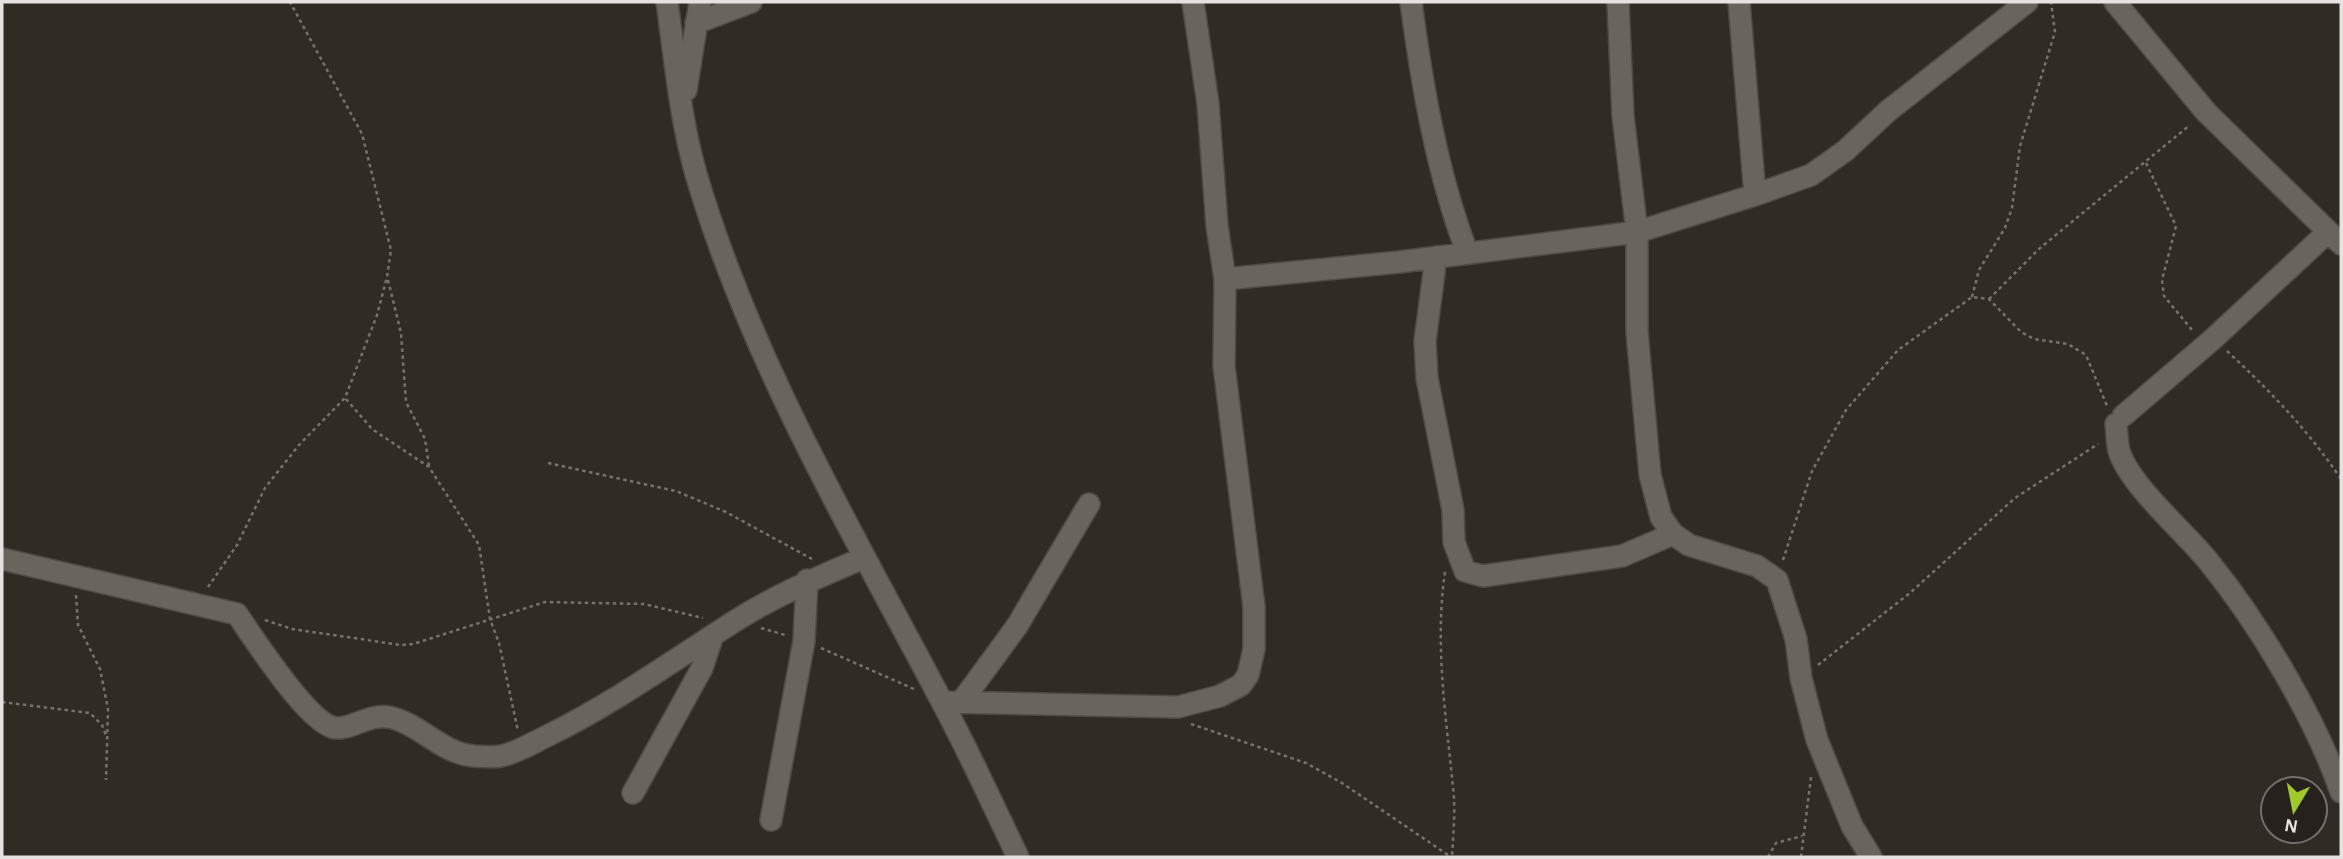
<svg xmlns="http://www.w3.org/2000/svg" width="2343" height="859" font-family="'Alegreya Sans',sans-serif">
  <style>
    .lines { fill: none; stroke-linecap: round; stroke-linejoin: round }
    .minor-casing { stroke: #4e4a45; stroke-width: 24 }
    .path { stroke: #77726e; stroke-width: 2.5; stroke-dasharray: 3.5 3.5; stroke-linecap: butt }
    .minor { stroke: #6a645e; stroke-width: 21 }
  </style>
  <rect width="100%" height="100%" fill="#312b26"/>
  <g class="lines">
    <defs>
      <path id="minor" d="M667,2C675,59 680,118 696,174C751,361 851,529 941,700C969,752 993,805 1018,857
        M1411,2C1422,85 1437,173 1467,252
        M1618,2L1623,116L1637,232V332L1650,475L1661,517L1673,534L1689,545L1757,566L1777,580L1796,639L1801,678L1817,740L1852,826L1871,857
        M1739,2L1755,195
        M2115,2L2206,112L2341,244
        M696,23L751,2
        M686,90L700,2
        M1436,257L1425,341L1427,378L1453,510L1454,542L1465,571L1483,576L1622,556L1673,534
        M1225,279L1399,262L1637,232L1755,195L1811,175L1845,151L1888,111L2027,2
        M2123,416L2213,339L2328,232
        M2116,424C2117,433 2117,443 2119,451C2130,486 2185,532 2209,562C2259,624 2315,717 2341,792
        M2,559L237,614C254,639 305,718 332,727C349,733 369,711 393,718C422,726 443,754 474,756C482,756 493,758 501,756C517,753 534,742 549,735C614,703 674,660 735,621C776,595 819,577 863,558
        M962,701L1017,626L1089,504
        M942,702L1178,707L1220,696L1241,685L1248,675L1254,649V607L1224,366L1225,279L1217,226L1208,104L1193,2
        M633,793L702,668L712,638
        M771,820L804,641L807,580"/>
    </defs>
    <!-- minor casing -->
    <use href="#minor" class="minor-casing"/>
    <!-- path -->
    <path class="path" d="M2146,163L2176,226L2162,280L2164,296L2192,330
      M388,280L401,333L406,402L425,439L429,466
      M1972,297L1979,270L2005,228L2012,208L2020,146L2055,32L2051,2
      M1989,299L2040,248L2190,125
      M2227,351C2270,391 2308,430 2341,479
      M346,399L372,429L429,467L479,545L490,619L499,643L518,731
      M548,463L676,491L726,512L812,559
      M1783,560L1812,471L1846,410L1898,350L1972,297L1989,299L2021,332L2034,339L2068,344L2086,355L2107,406
      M1445,572C1434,648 1447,721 1454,798C1455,817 1453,838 1452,857
      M208,587L237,545L265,488L299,445L345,398L377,315L387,277L391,250L362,134L290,2
      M76,595L78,625L100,669L108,709L106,780
      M265,620L292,629L401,645L413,644L545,602L644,604L703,618
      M761,628L785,635
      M821,648L914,689
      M1818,665L1910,593L2015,498L2098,444
      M2,702L90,713L102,725L107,738
      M1191,724L1306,763L1342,783L1451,857
      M1768,857L1776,843L1802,836
      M1801,857L1811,777"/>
    <!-- minor -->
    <use href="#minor" class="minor"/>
  </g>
  <!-- border -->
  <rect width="2343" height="859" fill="none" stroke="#e6e2df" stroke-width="7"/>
  <!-- north arrow -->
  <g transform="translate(2294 810) rotate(190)"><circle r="33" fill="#27211d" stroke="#736e6b" stroke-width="2"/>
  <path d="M0-5L12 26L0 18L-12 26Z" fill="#a0c92b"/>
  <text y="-10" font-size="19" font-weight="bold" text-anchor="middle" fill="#e6e2df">N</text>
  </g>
</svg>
